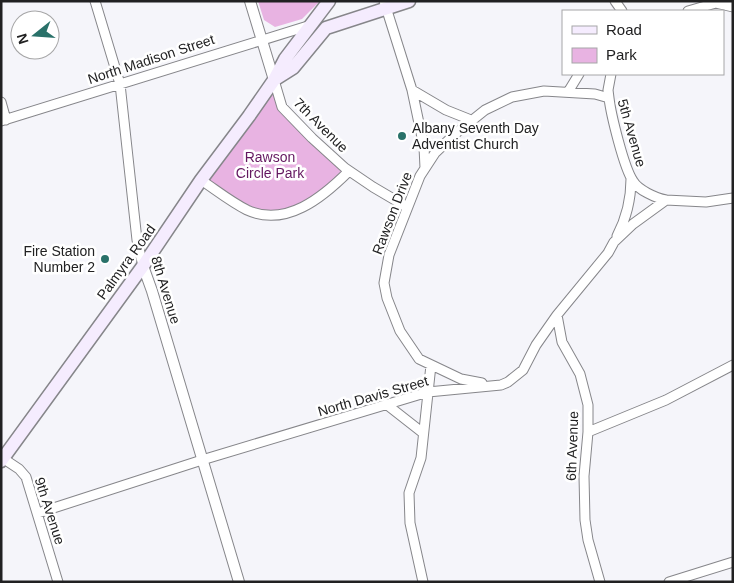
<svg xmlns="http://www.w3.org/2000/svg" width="734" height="583" font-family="Arial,sans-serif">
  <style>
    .green { fill: #e8b3e2 }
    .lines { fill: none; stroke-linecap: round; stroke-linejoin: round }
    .minor-casing { stroke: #86868a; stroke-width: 11 }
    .tertiary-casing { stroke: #86868a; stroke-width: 12 }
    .secondary-casing { stroke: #86868a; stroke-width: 15 }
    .minor { stroke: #fff; stroke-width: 9 }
    .tertiary { stroke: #fff; stroke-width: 10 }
    .secondary { stroke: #f5ecfe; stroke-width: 12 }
    .poi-dot { fill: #297169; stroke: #fff; stroke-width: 2 }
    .labels { text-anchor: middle; stroke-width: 5; stroke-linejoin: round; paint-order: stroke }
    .street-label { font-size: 14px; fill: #212122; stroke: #fff }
    .poi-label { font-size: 14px; fill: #212122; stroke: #fff; text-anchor: start }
    .park-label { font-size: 14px; fill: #641860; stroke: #fff }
  </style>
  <rect width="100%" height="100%" fill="#f5f5fa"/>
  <!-- green -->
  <path class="green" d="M258,1H320L302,19L275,27L264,20Z
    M272,81L279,104L344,168L333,186L282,213L248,208L203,180Z"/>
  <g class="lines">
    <defs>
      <path id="minor" d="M95,1L120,84L137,240L143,266
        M384,1L412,90L446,110L471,120
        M615,1L622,11
        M688,11L716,3L733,7
        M274,80L282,107L312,138L345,168L373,187L407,207
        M412,90L424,147L425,168
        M568,92L579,74
        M609,98L608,90L611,74
        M1,102L6,120
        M1,121L311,25
        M201,180C216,190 231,202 247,210C286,228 323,197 349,171
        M617,236C627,217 631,200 631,179
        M557,315L562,342L580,374L588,405V432L584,476L585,520L588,540L600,582
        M482,383L461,379L419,359L400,331L387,298L384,283L389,255L420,176L435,153L455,134L485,110L512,97L544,91L595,94L609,98C611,115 624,168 633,181C638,190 656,198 666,200
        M386,404L423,433
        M588,432L666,400L733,365
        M1,457L19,469L26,477L58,582
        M38,513L202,460L428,392L501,385L508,382L523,370L536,345L557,315L608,253L614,242L633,224L666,200L706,202L733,198
        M423,582L410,523L409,493L421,458L431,365
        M669,582L733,562"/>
      <path id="tertiary" d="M250,1L274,80
        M143,266L152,291L239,582"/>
      <path id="secondary" d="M274,80L293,68L326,28L409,1
        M1,461L143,266L201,180L249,116L274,80L285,59L329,1"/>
    </defs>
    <!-- minor casing -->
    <use href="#minor" class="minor-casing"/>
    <!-- tertiary casing -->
    <use href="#tertiary" class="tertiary-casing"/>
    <!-- secondary casing -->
    <use href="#secondary" class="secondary-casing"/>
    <!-- minor -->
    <use href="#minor" class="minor"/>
    <!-- tertiary -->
    <use href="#tertiary" class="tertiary"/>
    <!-- secondary -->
    <use href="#secondary" class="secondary"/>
  </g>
  <!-- markers -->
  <g class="poi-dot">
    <circle cx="402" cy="136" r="5"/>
    <circle cx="105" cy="259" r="5"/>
  </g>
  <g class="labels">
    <!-- street labels -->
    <g class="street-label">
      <text transform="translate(151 59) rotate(-18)" y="5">North Madison Street</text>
      <text transform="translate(321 125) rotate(45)" y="5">7th Avenue</text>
      <text transform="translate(632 133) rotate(74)" y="5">5th Avenue</text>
      <text transform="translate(392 213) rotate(-69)" y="5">Rawson Drive</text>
      <text transform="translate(126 262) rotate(-54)" y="5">Palmyra Road</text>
      <text transform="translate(166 290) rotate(73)" y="5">8th Avenue</text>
      <text transform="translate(373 396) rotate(-16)" y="5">North Davis Street</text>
      <text transform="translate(572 446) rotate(-88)" y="5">6th Avenue</text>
      <text transform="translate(50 511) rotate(72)" y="5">9th Avenue</text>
    </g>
    <!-- poi labels -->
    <g class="poi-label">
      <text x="412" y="133">Albany Seventh Day<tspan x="412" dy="16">Adventist Church</tspan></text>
      <text x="95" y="256" text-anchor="end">Fire Station<tspan x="95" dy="16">Number 2</tspan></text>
    </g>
    <!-- park labels -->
    <g class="park-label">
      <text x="270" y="162">Rawson<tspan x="270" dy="16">Circle Park</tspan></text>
    </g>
  </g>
  <!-- border -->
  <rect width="734" height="583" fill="none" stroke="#212122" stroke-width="5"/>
  <!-- legend -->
  <rect x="562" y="10" width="162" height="65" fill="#ffffff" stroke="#a6a6a7"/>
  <rect x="572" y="26" width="25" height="8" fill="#f5ecfe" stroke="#a6a6a7"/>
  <text x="606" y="35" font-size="15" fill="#212122">Road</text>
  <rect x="572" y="48" width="25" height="15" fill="#e8b3e2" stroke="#a6a6a7"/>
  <text x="606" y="60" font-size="15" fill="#212122">Park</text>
  <!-- north arrow -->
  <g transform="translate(35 35) rotate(253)"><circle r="24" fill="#ffffff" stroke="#a6a6a7"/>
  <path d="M0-4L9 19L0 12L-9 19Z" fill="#297169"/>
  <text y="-8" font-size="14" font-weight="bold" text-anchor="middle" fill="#212122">N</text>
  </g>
</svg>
